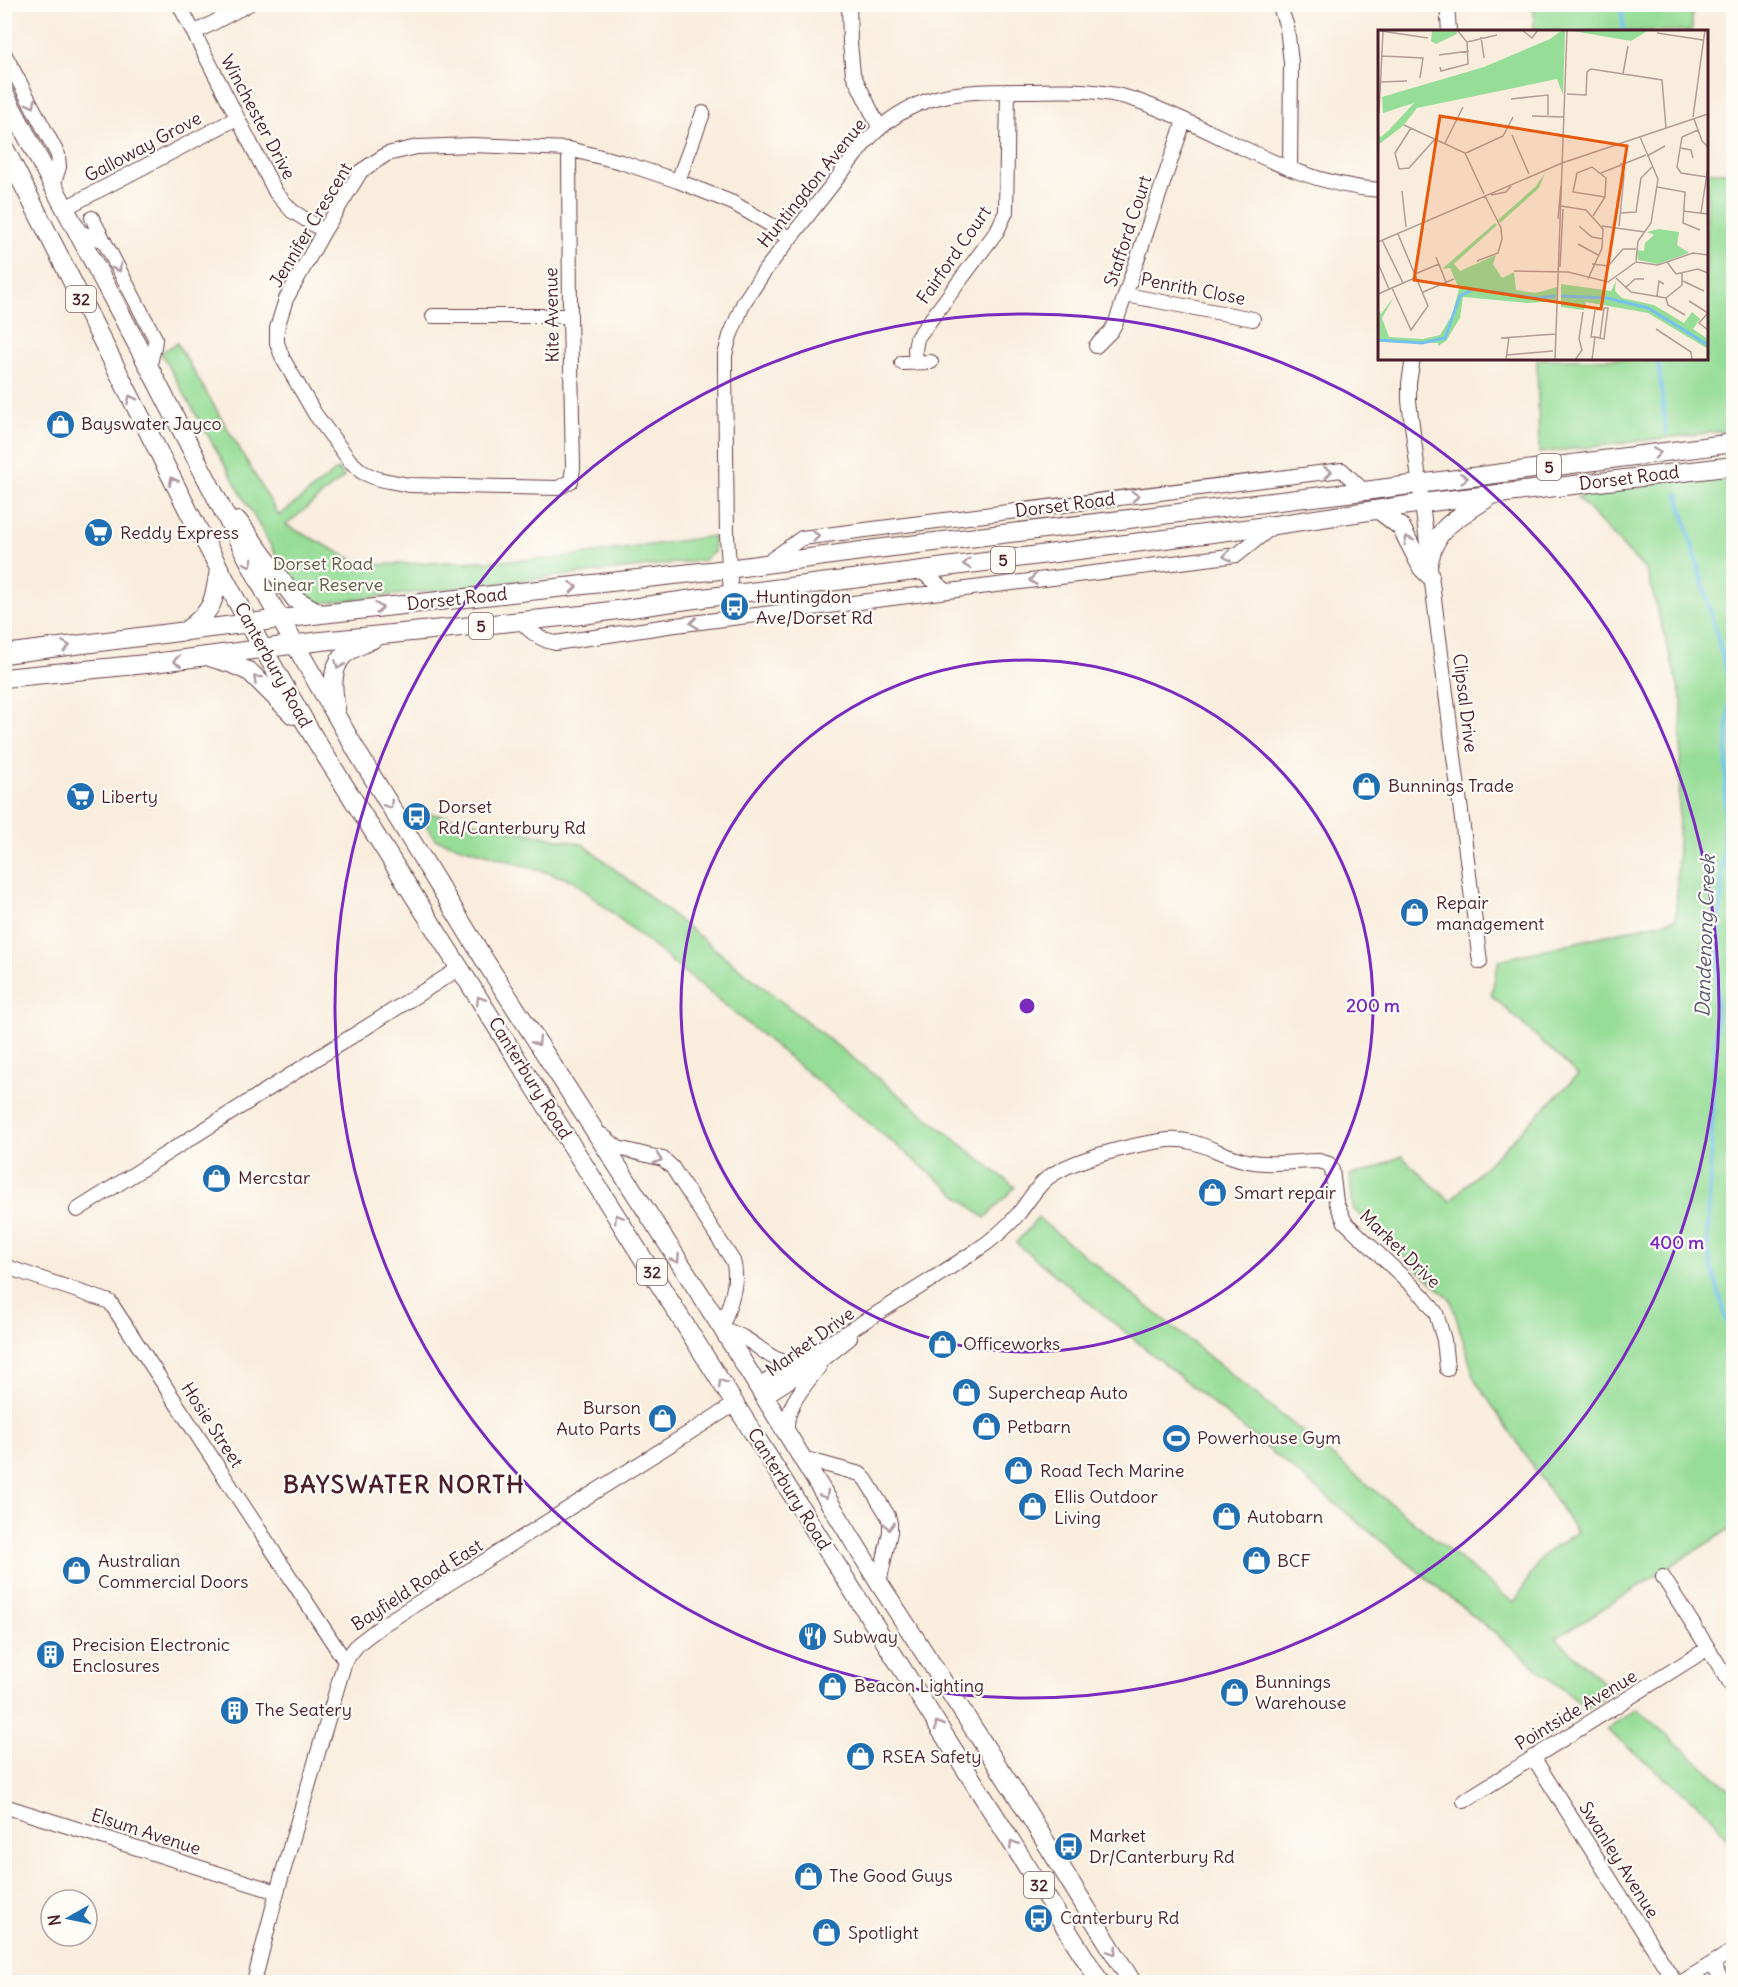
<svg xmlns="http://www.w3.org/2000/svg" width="1738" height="1987" font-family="Delius,sans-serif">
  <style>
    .green { fill: #96dd97; stroke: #707e61; stroke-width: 1.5 }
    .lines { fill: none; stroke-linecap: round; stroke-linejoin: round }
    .stream { stroke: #76c0ef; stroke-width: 4 }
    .minor-casing { stroke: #643e46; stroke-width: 16 }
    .major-casing { stroke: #643e46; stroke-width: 20 }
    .minor { stroke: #fff; stroke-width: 14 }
    .major { stroke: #fff; stroke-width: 18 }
    .oneway { stroke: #ae9aa0 }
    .ring { fill: none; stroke: #7b2cbf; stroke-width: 3 }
    .labels { text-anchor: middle; stroke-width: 4.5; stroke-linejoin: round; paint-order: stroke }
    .shield { fill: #fdfcf7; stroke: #806168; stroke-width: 1.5 }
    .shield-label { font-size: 16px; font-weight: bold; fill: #4a1f2b }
    .street-label { font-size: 18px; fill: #4a1f2b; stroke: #fdfcf7 }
    .poi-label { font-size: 18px; fill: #4a1f2b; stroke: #fdfcf7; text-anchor: start }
    .park-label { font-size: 18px; fill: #61584b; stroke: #fdfcf7 }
    .water-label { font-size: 20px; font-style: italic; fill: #595770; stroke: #fdfcf7 }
    .district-label { font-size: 24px; font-weight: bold; letter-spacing: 1.5px; fill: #4a1f2b; stroke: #fdfcf7 }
    .inset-river { fill: none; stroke: #76c0ef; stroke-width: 3 }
    .inset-road { fill: none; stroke: #b39b96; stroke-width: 1.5 }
    .view { fill: #e8590c; fill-opacity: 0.15; stroke: #e8590c; stroke-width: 3 }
    .inset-edge { fill: none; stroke: #4a1f2b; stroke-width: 3 }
    .centre { fill: #7b2cbf; stroke: #fdfcf7; stroke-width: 3 }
    .ring-label { font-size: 18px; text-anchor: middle; font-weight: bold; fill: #7b2cbf; stroke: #fdfcf7; stroke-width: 4.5; stroke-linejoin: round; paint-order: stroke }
  </style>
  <rect width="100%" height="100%" fill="#fdfcf7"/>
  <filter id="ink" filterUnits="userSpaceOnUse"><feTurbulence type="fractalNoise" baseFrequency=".0167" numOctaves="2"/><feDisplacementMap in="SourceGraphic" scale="12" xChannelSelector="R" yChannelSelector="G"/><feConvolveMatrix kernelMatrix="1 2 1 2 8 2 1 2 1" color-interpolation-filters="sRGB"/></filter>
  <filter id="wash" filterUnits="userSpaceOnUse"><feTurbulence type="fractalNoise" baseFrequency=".008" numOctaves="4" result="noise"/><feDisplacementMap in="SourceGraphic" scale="24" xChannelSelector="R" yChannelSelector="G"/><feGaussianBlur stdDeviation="1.35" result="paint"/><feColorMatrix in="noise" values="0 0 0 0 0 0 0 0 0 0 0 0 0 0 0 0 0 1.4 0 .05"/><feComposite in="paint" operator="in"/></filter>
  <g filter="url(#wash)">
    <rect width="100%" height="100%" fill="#f9eddd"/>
    <!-- green -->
    <path class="green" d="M1534,5H1692V31H1534Z
      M1707,172H1733V430L1539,453L1537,359L1706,358Z
      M177,343L279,516L338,469L344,477L286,525L363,565L552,559L713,536L714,552L704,560L314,604L292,583L161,353Z
      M1730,469L1734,486L1733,1527L1556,1638L1613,1691L1587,1709L1016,1243L1038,1218L1514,1603L1543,1555L1577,1532L1475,1380L1451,1300L1353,1209L1350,1175L1372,1170L1401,1156L1450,1201L1578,1075L1491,995L1499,960L1676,919L1682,700L1647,572L1577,497Z
      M417,811L583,844L1015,1187L985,1218L572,880L435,839Z
      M1637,1709L1733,1792V1850L1713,1817L1606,1729Z"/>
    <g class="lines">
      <!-- stream -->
      <path class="stream" d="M1621,4L1624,32
        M1658,358L1666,433
        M1678,494L1730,683L1707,1250L1734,1346"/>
    </g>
  </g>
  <g filter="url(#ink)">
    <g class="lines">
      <defs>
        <path id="minor" d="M179,4L276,193L292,211L324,231
          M849,4L850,43L853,74L879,127
          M1279,4L1287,27L1291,63L1290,169
          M1447,4L1449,32
          M194,33L249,4
          M4,53L58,155L59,167L53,185
          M569,149L570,316L573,468L571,481L558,488L409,485L378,479L362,472L350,461L315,414L283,359L277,343V328L286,299L324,231L361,171L387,154L417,147L473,145L569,149L621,162L678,181L733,203L771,225L789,239
          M678,181L703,113
          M65,208L237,118
          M92,218L104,241
          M77,231L104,241L155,338C155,349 150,357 150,369
          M1126,295L1253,319
          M433,316H570
          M1096,346L1111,331L1116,322L1184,121
          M1413,358L1409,383V401L1480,962
          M916,362L915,350L917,338L997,231L1006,212L1008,91
          M902,363L931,362
          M768,562L802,538L1342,470L1364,491
          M919,570L947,591
          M731,594L727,536L725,368V355L730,336L744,302L766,269L864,144C913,88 966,91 1035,91C1069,90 1105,89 1138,101C1221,130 1289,184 1380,190
          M522,622C531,633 541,640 555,643L668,626L1237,555L1273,526
          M602,1135L618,1148L663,1159L672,1167L733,1261C740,1282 728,1308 722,1328C729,1331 737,1334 744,1338C764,1349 770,1361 795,1364
          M77,1210L460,968
          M4,1266L110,1302L345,1661
          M757,1387C830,1342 903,1299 974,1252C991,1241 1006,1229 1019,1213C1027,1203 1034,1191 1044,1181C1068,1159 1136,1144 1168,1140C1197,1137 1220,1156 1247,1161C1271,1166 1295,1161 1319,1161L1329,1164L1332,1170L1336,1202L1345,1222L1424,1297L1436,1313L1444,1340L1447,1369
          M764,1397L825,1358L850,1338
          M787,1433C785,1406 803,1388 819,1367
          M802,1458L860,1474L866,1480L888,1516L890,1523V1532L879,1583
          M1663,1577L1734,1689
          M1533,1757L1675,1982
          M1464,1801L1707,1649
          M4,1806L277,1892
          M1712,1964L1723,1982
          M254,1982L277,1892L345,1661L358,1644L384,1624L735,1404
          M1682,1982L1734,1950"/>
        <path id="major" d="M4,93L150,369L268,598L359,755L487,964L722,1328L879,1583L1016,1794L1132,1982
          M4,147L189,512L249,624L313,736L1100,1982
          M1379,510L1401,527L1422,568L1430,576
          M238,521L295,599L321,614
          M1429,562C1436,525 1457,519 1486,499
          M184,632C213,611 214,603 219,569
          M4,654L321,614L728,569L876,549L1364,491L1734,443
          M212,658L232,664L250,672L293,715
          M4,678L146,664L321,641L582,615L687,600L1275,525L1422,503L1734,466
          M336,709C333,692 330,670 343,656C349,649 364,644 373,639"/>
      </defs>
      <!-- minor casing -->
      <use href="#minor" class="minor-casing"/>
      <!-- major casing -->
      <use href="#major" class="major-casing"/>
      <!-- minor -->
      <use href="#minor" class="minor"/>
      <!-- major -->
      <use href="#major" class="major"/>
    </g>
    <!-- one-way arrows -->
    <defs><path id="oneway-chevron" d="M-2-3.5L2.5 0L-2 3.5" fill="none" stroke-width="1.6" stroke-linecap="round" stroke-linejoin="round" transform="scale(1.5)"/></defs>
    <g class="oneway">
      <use href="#oneway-chevron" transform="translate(32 104) rotate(62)"/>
      <use href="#oneway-chevron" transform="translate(118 268) rotate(62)"/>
      <use href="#oneway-chevron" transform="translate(131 399) rotate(-116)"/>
      <use href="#oneway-chevron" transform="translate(1657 453) rotate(-8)"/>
      <use href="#oneway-chevron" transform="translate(1328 472) rotate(-7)"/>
      <use href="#oneway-chevron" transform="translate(1464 478) rotate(-7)"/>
      <use href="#oneway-chevron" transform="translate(173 481) rotate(-117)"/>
      <use href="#oneway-chevron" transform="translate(1135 496) rotate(-7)"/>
      <use href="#oneway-chevron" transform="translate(816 536) rotate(-7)"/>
      <use href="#oneway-chevron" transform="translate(1408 540) rotate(-117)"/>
      <use href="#oneway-chevron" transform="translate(1227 556) rotate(172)"/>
      <use href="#oneway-chevron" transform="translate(249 563) rotate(62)"/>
      <use href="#oneway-chevron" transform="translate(967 564) rotate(173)"/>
      <use href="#oneway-chevron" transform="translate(1033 580) rotate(173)"/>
      <use href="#oneway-chevron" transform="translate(573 587) rotate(-6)"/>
      <use href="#oneway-chevron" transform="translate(379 608) rotate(-6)"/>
      <use href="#oneway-chevron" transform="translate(694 623) rotate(173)"/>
      <use href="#oneway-chevron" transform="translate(66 646) rotate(-8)"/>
      <use href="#oneway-chevron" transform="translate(177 661) rotate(173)"/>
      <use href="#oneway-chevron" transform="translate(339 665) rotate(112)"/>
      <use href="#oneway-chevron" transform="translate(257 679) rotate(-136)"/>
      <use href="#oneway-chevron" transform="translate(389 805) rotate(58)"/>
      <use href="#oneway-chevron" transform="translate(480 1000) rotate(-122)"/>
      <use href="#oneway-chevron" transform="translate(537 1042) rotate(58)"/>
      <use href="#oneway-chevron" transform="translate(658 1159) rotate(18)"/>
      <use href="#oneway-chevron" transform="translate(618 1218) rotate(-122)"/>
      <use href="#oneway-chevron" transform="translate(676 1259) rotate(57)"/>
      <use href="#oneway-chevron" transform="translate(722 1383) rotate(-122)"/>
      <use href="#oneway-chevron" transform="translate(825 1495) rotate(59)"/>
      <use href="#oneway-chevron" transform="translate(889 1526) rotate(87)"/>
      <use href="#oneway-chevron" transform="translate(938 1725) rotate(-122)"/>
      <use href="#oneway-chevron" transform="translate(1013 1844) rotate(-122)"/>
      <use href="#oneway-chevron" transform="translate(1113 1951) rotate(58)"/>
    </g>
  </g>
  <!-- distance rings -->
  <g class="ring">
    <circle cx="1027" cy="1006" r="346"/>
    <circle cx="1027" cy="1006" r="692"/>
  </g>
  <!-- icons -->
  <defs>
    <symbol id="shop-disc" viewBox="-11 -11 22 22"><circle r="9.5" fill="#1f6fb2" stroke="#fdfcf7"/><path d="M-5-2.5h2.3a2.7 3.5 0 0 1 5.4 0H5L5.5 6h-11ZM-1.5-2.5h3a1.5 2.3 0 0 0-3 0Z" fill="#fff"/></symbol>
    <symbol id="supermarket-disc" viewBox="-11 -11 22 22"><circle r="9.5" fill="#1f6fb2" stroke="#fdfcf7"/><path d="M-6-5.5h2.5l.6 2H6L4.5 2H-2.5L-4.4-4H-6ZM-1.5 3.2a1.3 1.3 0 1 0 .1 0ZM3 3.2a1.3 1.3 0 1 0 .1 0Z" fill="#fff"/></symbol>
    <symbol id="bus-disc" viewBox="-11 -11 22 22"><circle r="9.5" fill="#1f6fb2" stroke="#fdfcf7"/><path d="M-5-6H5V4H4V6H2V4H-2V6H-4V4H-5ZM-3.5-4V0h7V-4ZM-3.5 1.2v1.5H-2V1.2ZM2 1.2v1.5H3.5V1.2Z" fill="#fff"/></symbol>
    <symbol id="stadium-disc" viewBox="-11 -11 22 22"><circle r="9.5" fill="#1f6fb2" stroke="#fdfcf7"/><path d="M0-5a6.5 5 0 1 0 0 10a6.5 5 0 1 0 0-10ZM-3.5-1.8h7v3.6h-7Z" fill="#fff"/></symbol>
    <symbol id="restaurant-disc" viewBox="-11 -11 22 22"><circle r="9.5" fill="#1f6fb2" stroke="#fdfcf7"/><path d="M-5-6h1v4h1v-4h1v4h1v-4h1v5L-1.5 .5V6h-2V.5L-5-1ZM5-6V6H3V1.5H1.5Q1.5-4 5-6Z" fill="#fff"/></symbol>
    <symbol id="building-disc" viewBox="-11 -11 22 22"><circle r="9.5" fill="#1f6fb2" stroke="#fdfcf7"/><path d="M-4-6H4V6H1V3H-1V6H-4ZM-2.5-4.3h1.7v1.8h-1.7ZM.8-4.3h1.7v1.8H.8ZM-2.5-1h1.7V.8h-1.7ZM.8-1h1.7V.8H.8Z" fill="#fff"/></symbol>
  </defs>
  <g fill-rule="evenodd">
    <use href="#shop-disc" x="44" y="408" width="33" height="33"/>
    <use href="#supermarket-disc" x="82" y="516" width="33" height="33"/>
    <use href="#bus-disc" x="718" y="590" width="33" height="33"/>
    <use href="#shop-disc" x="1350" y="770" width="33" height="33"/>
    <use href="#supermarket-disc" x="64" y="780" width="33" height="33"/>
    <use href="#bus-disc" x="400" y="800" width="33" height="33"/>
    <use href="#shop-disc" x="1398" y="896" width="33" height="33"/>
    <use href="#shop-disc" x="200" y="1162" width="33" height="33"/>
    <use href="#shop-disc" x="1196" y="1176" width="33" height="33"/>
    <use href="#shop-disc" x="926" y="1328" width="33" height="33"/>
    <use href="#shop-disc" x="950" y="1376" width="33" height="33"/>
    <use href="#shop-disc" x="646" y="1402" width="33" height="33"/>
    <use href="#shop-disc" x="970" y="1410" width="33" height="33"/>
    <use href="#stadium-disc" x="1160" y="1422" width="33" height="33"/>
    <use href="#shop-disc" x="1002" y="1454" width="33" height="33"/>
    <use href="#shop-disc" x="1016" y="1490" width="33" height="33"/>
    <use href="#shop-disc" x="1210" y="1500" width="33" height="33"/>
    <use href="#shop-disc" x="1240" y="1544" width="33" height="33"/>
    <use href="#shop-disc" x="60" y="1554" width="33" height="33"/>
    <use href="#restaurant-disc" x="796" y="1620" width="33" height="33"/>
    <use href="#building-disc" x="34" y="1638" width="33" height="33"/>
    <use href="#shop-disc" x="816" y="1670" width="33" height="33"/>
    <use href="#shop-disc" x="1218" y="1676" width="33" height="33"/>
    <use href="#building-disc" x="218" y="1694" width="33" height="33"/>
    <use href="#shop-disc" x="844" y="1740" width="33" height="33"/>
    <use href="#bus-disc" x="1052" y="1830" width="33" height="33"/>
    <use href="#shop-disc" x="792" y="1860" width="33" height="33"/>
    <use href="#bus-disc" x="1022" y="1902" width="33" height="33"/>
    <use href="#shop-disc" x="810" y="1916" width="33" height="33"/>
  </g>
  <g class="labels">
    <!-- shield labels -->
    <g class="shield">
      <rect x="66" y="286" width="30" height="26" rx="4.5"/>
      <rect x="1537" y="454" width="24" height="26" rx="4.5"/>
      <rect x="991" y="547" width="24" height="26" rx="4.5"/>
      <rect x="469" y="613" width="24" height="26" rx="4.5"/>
      <rect x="637" y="1259" width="30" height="26" rx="4.5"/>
      <rect x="1024" y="1872" width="30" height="26" rx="4.5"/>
    </g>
    <g class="shield-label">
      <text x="81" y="305">32</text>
      <text x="1549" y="473">5</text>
      <text x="1003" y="566">5</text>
      <text x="481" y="632">5</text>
      <text x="652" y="1278">32</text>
      <text x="1039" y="1891">32</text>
    </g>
    <!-- street labels -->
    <g class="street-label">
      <text transform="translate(258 117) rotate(62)" y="6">Winchester Drive</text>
      <text transform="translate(143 147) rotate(-28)" y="6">Galloway Grove</text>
      <text transform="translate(812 183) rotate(-51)" y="6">Huntingdon Avenue</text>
      <text transform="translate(311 225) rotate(-59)" y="6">Jennifer Crescent</text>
      <text transform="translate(1128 231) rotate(-72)" y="6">Stafford Court</text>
      <text transform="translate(954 255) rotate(-55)" y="6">Fairford Court</text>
      <text transform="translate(1193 289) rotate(11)" y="6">Penrith Close</text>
      <text transform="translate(552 315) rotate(-91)" y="6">Kite Avenue</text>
      <text transform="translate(1629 478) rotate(-7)" y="6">Dorset Road</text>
      <text transform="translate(1065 505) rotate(-7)" y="6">Dorset Road</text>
      <text transform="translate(457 599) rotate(-6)" y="6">Dorset Road</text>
      <text transform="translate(273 665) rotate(61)" y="6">Canterbury Road</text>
      <text transform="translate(1465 703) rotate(83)" y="6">Clipsal Drive</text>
      <text transform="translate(530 1078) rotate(58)" y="6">Canterbury Road</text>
      <text transform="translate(1400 1249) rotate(44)" y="6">Market Drive</text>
      <text transform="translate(810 1342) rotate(-36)" y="6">Market Drive</text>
      <text transform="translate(212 1425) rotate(57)" y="6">Hosie Street</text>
      <text transform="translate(789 1489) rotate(58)" y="6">Canterbury Road</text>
      <text transform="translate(417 1585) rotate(-33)" y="6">Bayfield Road East</text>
      <text transform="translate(1576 1710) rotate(-31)" y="6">Pointside Avenue</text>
      <text transform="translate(146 1832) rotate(18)" y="6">Elsum Avenue</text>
      <text transform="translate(1619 1860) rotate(58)" y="6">Swanley Avenue</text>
    </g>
    <!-- poi labels -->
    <g class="poi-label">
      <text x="81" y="430">Bayswater Jayco</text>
      <text x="120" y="539">Reddy Express</text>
      <text x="756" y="603">Huntingdon<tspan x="756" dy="21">Ave/Dorset Rd</tspan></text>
      <text x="1388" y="792">Bunnings Trade</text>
      <text x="101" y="803">Liberty</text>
      <text x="438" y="813">Dorset<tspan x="438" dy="21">Rd/Canterbury Rd</tspan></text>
      <text x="1436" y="909">Repair<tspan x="1436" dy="21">management</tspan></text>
      <text x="238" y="1184">Mercstar</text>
      <text x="1234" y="1199">Smart repair</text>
      <text x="963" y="1350">Officeworks</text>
      <text x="988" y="1399">Supercheap Auto</text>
      <text x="641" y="1414" text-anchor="end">Burson<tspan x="641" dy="21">Auto Parts</tspan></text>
      <text x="1007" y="1433">Petbarn</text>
      <text x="1197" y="1444">Powerhouse Gym</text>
      <text x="1040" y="1477">Road Tech Marine</text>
      <text x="1054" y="1503">Ellis Outdoor<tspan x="1054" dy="21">Living</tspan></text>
      <text x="1247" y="1523">Autobarn</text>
      <text x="98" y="1567">Australian<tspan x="98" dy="21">Commercial Doors</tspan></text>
      <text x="1277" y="1567">BCF</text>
      <text x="833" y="1643">Subway</text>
      <text x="72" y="1651">Precision Electronic<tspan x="72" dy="21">Enclosures</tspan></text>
      <text x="1255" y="1688">Bunnings<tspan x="1255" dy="21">Warehouse</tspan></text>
      <text x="854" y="1692">Beacon Lighting</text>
      <text x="255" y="1716">The Seatery</text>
      <text x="882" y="1763">RSEA Safety</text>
      <text x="1089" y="1842">Market<tspan x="1089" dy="21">Dr/Canterbury Rd</tspan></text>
      <text x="829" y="1882">The Good Guys</text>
      <text x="1060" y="1924">Canterbury Rd</text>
      <text x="848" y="1939">Spotlight</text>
    </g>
    <!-- park labels -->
    <g class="park-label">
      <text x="323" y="570">Dorset Road<tspan x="323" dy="21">Linear Reserve</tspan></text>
    </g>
    <!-- water labels -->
    <g class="water-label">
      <text transform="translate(1705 936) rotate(-88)" y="7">Dandenong Creek</text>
    </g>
    <!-- district labels -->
    <g class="district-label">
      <text x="404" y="1493">BAYSWATER NORTH</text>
    </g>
  </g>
  <!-- overview -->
  <g transform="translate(1378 30)">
    <rect width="330" height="330" fill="#f9eddd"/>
    <path d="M54,0H78L79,4L58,14L53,11ZM211,0L219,1L271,0L253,11L195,1ZM183,1H187L185,65L179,49L39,78L25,96L0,115V104L3,107L11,100L36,73L5,83L4,67L106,37L172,9ZM167,143L161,158L122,193L120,190L158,156ZM117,193L119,195L76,234L82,241L118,225L115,234L124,248L136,242L138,260L158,263L179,257V271L150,273L85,267L82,288L68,311L60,316V313L0,312V279L3,284L16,267L4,288L11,307L45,309L62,305L74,285L81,259L72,238L64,239ZM281,199L301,202L299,215L311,223L280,234L260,230L259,220L266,221L267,213L276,205L269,202ZM238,251L237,261L244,268L276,275L306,293L314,282L322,289L315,299L330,309V319L270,283L208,272L206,280L183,277V254L233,261Z" fill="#96dd97"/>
    <path class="inset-river" d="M183,266L229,268L270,278L330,315M0,310L44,313L67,308L82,266L96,259L159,268L177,266"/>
    <path class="inset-road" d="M144,0L154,8L160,0M3,1L50,8M279,3L325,10M103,7L106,28M89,12L119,5M61,25L91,21M4,26L45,28L42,48M62,37L63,41L90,34L89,12L79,0M245,44L250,16M3,52L29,51M189,64L208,65L209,42L213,39L284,50L288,98M133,69L170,65V85M1,83L5,1M154,86L186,87M315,87L327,0M316,89L324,111L330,117M26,95L87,123L106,164M33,98L17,123L21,139L31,138L57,109M320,100L304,107L299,137L303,143L329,147M134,105L151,144M67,113L85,77M302,118L313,120L315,128M88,123L125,106L135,87M269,126L287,116M223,143L268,125M279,157L307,162L305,193L322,200M24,161L28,197M113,165L128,162L133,156M183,176L208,180L225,199L224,218L210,249M305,181L330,184M243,183L258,182L263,148L274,137M323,183L330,137M215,186L227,167L228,148L214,137L199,143L195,162L227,167M180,189L183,155M201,196L214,207L225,209M224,196L267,202M241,196L246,145L243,133M4,210L25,253M0,212L184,133L330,84M200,214L220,225M58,227L68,252M99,231L120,223L124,209L123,198L107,166M258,231L260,211L273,193L280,149L262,107M289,232L298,244L320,239L330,243M0,233L11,259M214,234L230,236L245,219H258M182,237L185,179M136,241L190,242L230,252L258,232L280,235L315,223L330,225M37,244L61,234M238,248L253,262L288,268L304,255V243M305,251L326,261M14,258L33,300L50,276L20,204M247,258L257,249H266M45,262L76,249M0,264L39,247M279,266L281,251L286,254M288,268L290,275L307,285M311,271L330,283M330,283L321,293L330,300M278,299L313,322L314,330M217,307H213L217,280M123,308L178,304M129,325L175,321M128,330L131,307M177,330L189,0M197,330L204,320L201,309L205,282M214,330L217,307L222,308L226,309L230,278H226L222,308"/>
    <path class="view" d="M62,86L249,116L223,279L36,250Z"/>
    <rect width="330" height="330" class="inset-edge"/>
  </g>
  <circle cx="1027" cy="1006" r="9" class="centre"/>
  <g class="ring-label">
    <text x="1373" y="1012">200 m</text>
    <text x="1677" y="1249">400 m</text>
  </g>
  <!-- margin -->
  <rect width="1738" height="1987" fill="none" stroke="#fdfcf7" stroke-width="24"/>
  <!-- north arrow -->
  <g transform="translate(69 1918) rotate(261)"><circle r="28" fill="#fdfcf7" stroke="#b5a4a5" stroke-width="1.5"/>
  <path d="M0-4.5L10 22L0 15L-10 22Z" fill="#1f6fb2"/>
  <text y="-9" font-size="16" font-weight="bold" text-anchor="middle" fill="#4a1f2b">N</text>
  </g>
</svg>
